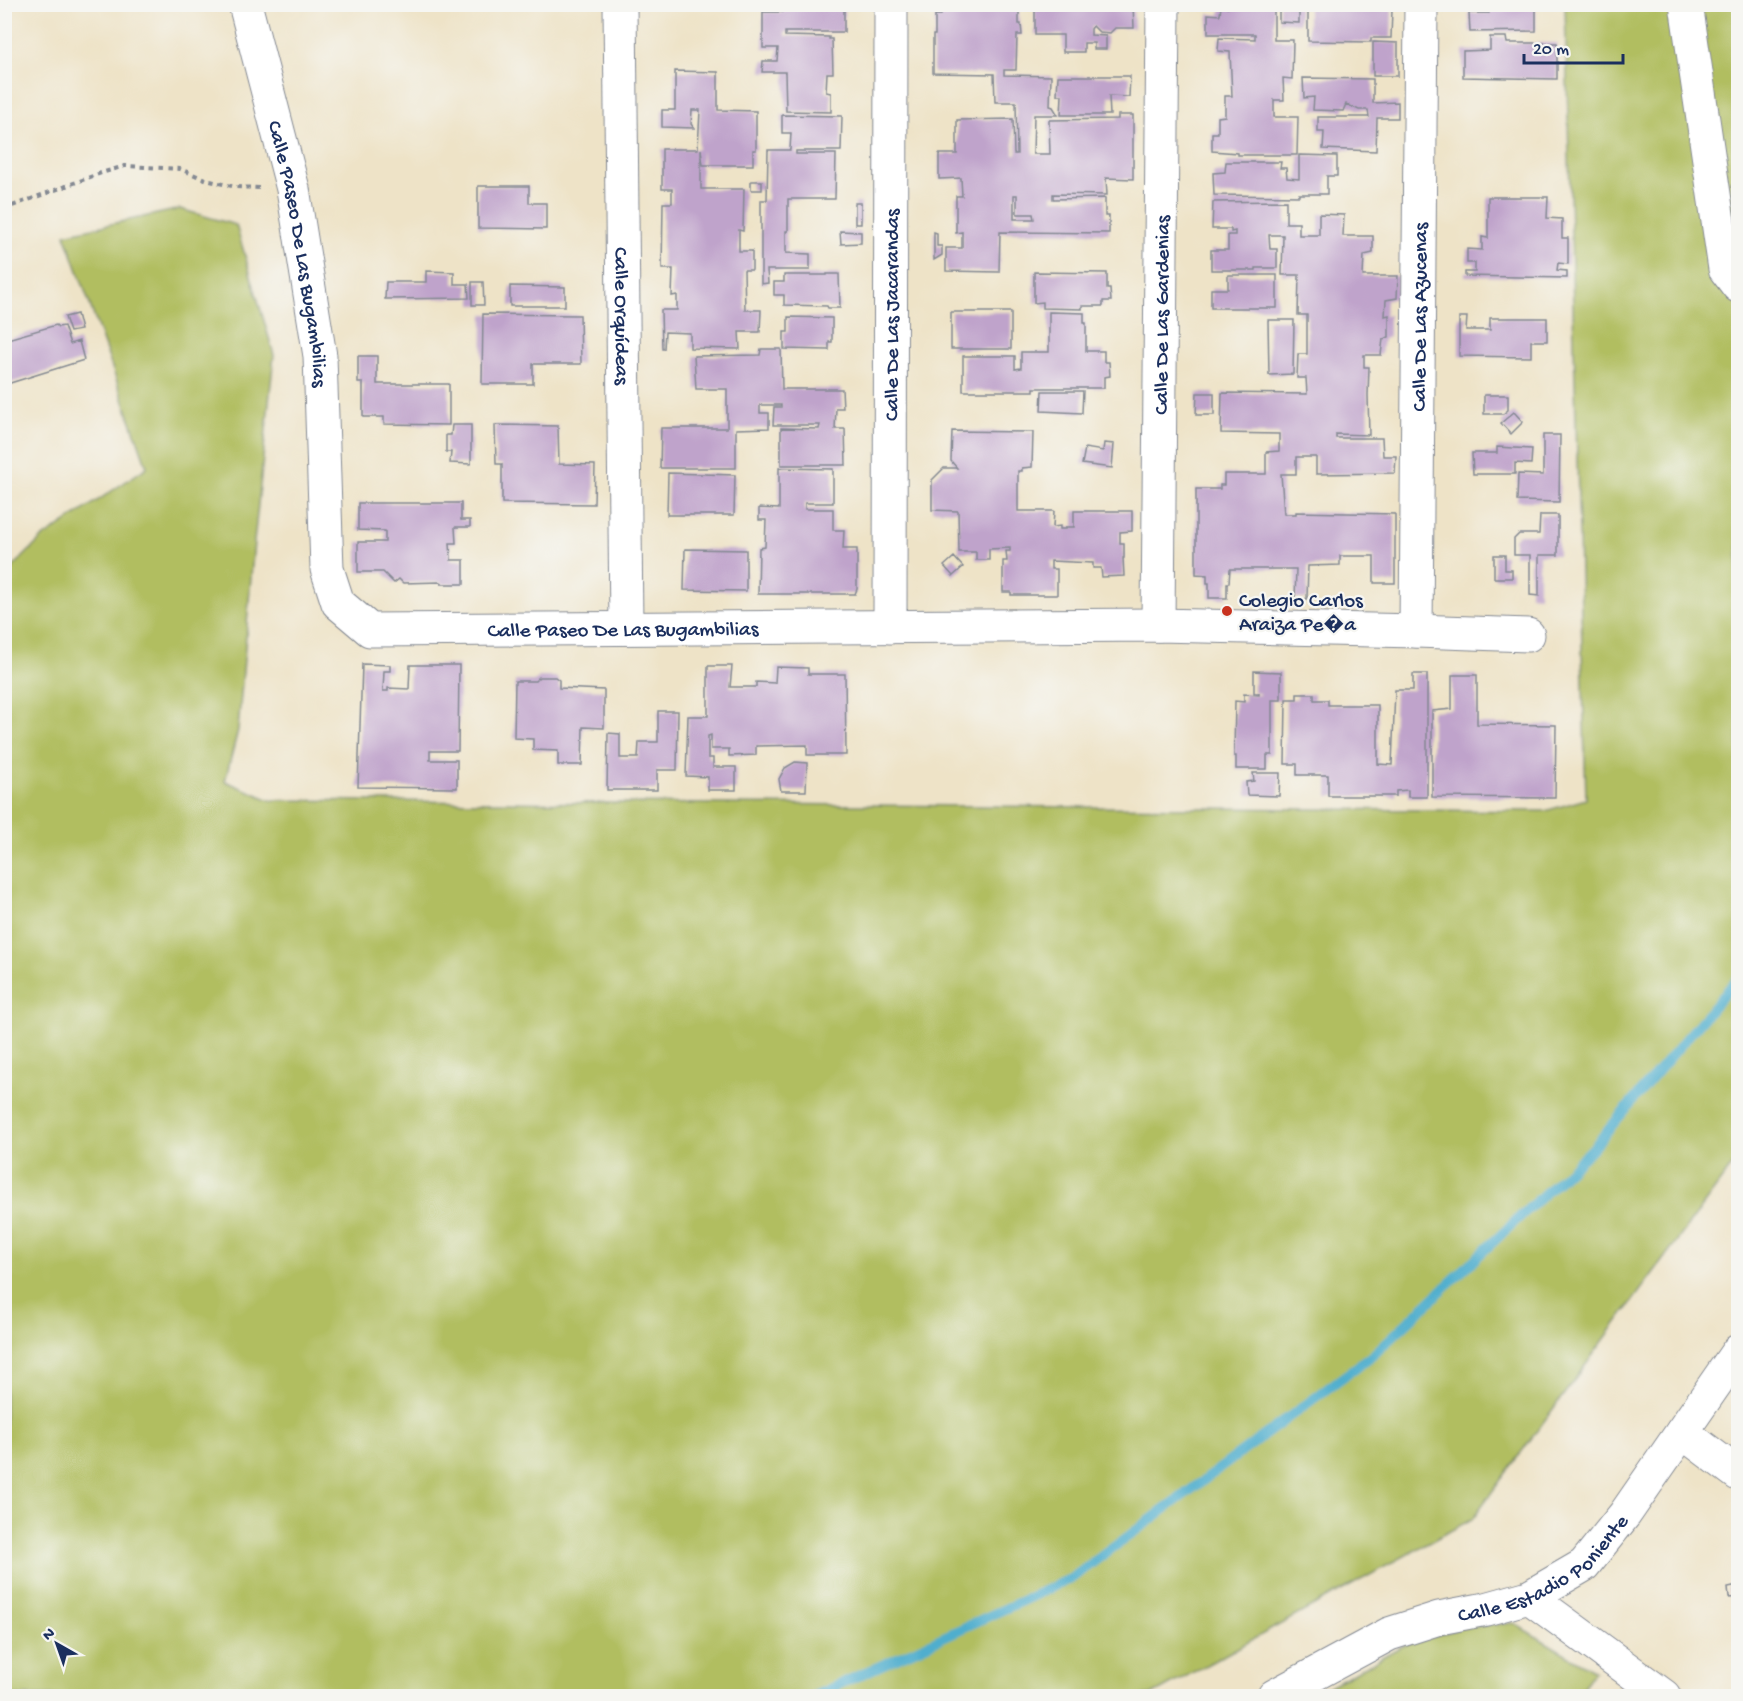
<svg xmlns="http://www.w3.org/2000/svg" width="1743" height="1701" font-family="'Gochi Hand',sans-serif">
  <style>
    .green { fill: #b1be60; stroke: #66765f; stroke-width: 1.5 }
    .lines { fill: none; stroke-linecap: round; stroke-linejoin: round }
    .stream { stroke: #50aece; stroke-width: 10 }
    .building { fill: #bfa3cb; fill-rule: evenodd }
    .minor-casing { stroke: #848992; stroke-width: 35 }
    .path { stroke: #848992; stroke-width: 4; stroke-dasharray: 4.5 4.5; stroke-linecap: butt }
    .minor { stroke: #fff; stroke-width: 33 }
    .poi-dot { fill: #c8321e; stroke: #f6f6f2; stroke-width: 2 }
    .labels { text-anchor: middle; stroke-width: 4.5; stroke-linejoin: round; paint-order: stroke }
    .street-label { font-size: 21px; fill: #1b2f5e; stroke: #f6f6f2 }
    .poi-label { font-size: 21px; fill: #1b2f5e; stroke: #f6f6f2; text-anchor: start }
  </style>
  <rect width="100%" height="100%" fill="#f6f6f2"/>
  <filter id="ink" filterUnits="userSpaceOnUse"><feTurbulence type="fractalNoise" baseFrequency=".0167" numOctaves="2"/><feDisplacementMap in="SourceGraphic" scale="12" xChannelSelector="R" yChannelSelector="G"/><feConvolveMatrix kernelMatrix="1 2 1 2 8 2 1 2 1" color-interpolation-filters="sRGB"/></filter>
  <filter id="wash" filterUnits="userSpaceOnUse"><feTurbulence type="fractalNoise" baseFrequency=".008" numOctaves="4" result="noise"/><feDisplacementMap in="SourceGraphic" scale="24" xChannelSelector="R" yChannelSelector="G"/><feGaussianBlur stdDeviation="1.35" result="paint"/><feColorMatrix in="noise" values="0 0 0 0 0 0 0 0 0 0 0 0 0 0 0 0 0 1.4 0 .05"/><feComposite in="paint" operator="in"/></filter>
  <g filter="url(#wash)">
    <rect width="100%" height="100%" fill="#eee3c7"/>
    <!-- green -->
    <path class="green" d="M1565,5H1738V1158L1472,1519L1150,1696H5L4,576L41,539L147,467L65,234L180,209L236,225L274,355L254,542L238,730L225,781L270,800L1545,811L1586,799Z
      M1513,1623L1595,1671L1576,1696H1312L1400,1647L1460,1628Z"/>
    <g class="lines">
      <!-- stream -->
      <path class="stream" d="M814,1696L1072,1578L1374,1354L1591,1150L1738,978"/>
    </g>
    <g id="blocks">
      <!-- building -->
      <path class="building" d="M783,4H844V32H785V36L829,37V39H832L833,73H827L826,92L831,93V112L786,111L785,72H762L763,61H777L778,48H763V12H783Z
        M953,4H1019V24H1021L1022,35H1017L1016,70H1004V75L1051,76L1050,106L1053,107L1058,115H1034L1033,154H1050L1049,120L1118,119V115H1133V179L1106,178L1107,195L1053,194V199L1105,198V216H1109V233L1000,232L999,272L946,271V248H962V232L956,233V196H962L961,178L939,179V154H957V120L1013,119L1014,154H1017L1016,102H995L994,74L933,73V35H935V15H941L942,12H945ZM1014,195H1017V214H1033L1034,219H1014Z
        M1035,4H1133L1134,28H1115L1110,33L1099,32L1093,26L1091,29V35L1106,36V49H1094V43H1084V52H1063V35H1035Z
        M1228,4H1274V40H1293L1292,79L1283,78L1284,100H1274V117H1298L1297,155H1238V153L1212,151V133H1218V117L1225,116V96H1232L1230,52L1218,51L1219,38L1255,39V34H1208V14L1220,15L1221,6L1228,8Z
        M1279,4H1299V23L1279,22Z
        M1308,4H1379V10H1392L1391,38H1371V42L1308,41Z
        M1490,4H1536V31L1470,32L1469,13H1489Z
        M1490,37H1506L1507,43H1557V79L1463,77V51L1490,50Z
        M1373,42L1398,43V76H1373Z
        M675,71L718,72V110L756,111V150H753V165H703L701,149V189H744L743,231L739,230V251H752V270H744L745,310H761L760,332H739L740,349L690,348V333L665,332L664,349H662L661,310H677V295L672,296L673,269H662L663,203H672V189H662V149H698L700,110H692L691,124L694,128L662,127V110H675Z
        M1058,76H1130L1129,97L1109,96L1110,115H1061L1062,95H1057Z
        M1303,78L1373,79V103L1398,102V118H1377L1376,151L1323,149L1324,132H1318V117H1369L1368,110H1359L1346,104L1343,111L1313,110L1314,97L1304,98Z
        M782,115L842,116L841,151H796V154H836L835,199H788V231H786V253L810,254V270H767L768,283L761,284V200H767L768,150H790L791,133H782Z
        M1299,155L1337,156V176H1327V194H1299V196L1214,195L1213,173L1225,172L1226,162H1281L1280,168H1286L1287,178L1299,179Z
        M751,181H762V190H751Z
        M478,186H529V203H546V229L478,228Z
        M1488,197H1548L1547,218L1562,219V238H1568V264L1558,263L1557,270L1567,271V278L1465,276V272H1475V263H1467V249L1482,250V237L1488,238Z
        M1286,201V223H1299V235H1319V214L1344,215L1343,236H1373V253L1364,255L1363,276H1398L1397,298L1386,300L1385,316L1389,315V337L1383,339L1381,355H1364V367H1369L1368,395L1369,435L1336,434V438H1382L1383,456H1396L1395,473L1316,474V457H1296V474H1281L1284,514H1296V512L1395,514V583H1374V556H1340V565L1308,566L1307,599H1295L1296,569H1230L1229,583H1227V598H1209V583H1207V575L1196,574V489H1220V485H1224V474H1266V452L1279,451V434L1221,433L1222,393L1307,394L1306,378H1297L1298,354H1307V315H1298L1299,275H1282L1283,235H1269L1270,249H1277V268H1256V270H1211V250H1228V235H1235V231L1231,232V229H1212L1213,202Z
        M855,203H861V224H855Z
        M840,231L861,232V243L841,244Z
        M934,232L937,233V246H942V255L934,260Z
        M426,271L454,272V284H468L469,298L385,299L386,282H426Z
        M1034,272L1107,273V289H1110L1111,301H1103V306H1082V309L1043,308V302L1034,303Z
        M827,274H839L840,308H828L827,306L784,305V295H774V282H784V275H827Z
        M1228,275H1277V308H1211V289H1228Z
        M472,282H483L484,305H472Z
        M510,286L565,287V306H510Z
        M951,312H1011V349H951Z
        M1049,312L1084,313V323H1086V351H1104V362H1109L1110,376L1104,377V388H1034V391H963V356H1015V369L1021,368V352H1049Z
        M77,314L81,330L70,332L65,317Z
        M483,314L580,315L581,364H533V384H482Z
        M788,317L832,318V342H829V350L784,349V332H788Z
        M1459,317H1467L1466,330H1490V318H1547V341H1531V357L1459,356Z
        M1268,320H1294L1293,374L1269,375Z
        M56,325L58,327L64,326L70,344L79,341L84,360L7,384L4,376V340Z
        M761,349H781L782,389H842L843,408H836L835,429H845L846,465H781V428L819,429L820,425H773L774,407H781V405H760V413H769V428L736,429V468H660L661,428H727V389H696L694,356L760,355Z
        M358,356H377V384H449V425L384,424V417H363V383H358Z
        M1042,391H1083L1082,413L1041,411Z
        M1197,393H1214V415H1196Z
        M1484,395H1508V410L1503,414H1484Z
        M1514,412L1523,422L1511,434L1501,423Z
        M452,425H471V464L450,463L451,452H446V435H451Z
        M495,425L558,426L559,464L595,465L594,504L502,503V464H496Z
        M952,431L1033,432L1032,467L1022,468V471H1018V511H1054L1053,527L1060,526V529H1066V527H1074V511H1132V531L1120,532V543H1124V558H1123L1124,576L1102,577L1101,568H1093V563L1051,561V569H1057V595H1011V592H1003V561H1007L1006,551H1010V548L989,549V560H976V552H959L958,511L932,510V480L944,468H957L951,461Z
        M1543,435H1560L1559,502L1517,501L1518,474L1543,475Z
        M1104,443L1114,444L1112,468L1082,464L1085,448L1103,451Z
        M1497,447L1532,449L1531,464L1515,463V474H1473L1472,453H1497Z
        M779,468L833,469V503H805V509H833V530H844L843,549H857V589L855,594H758L759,548L765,547L766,520H759V508L779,509Z
        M668,473L735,475L734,515H667Z
        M358,503H461V520H470V527H455L456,543H450L451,560H464V584H441V582L403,583L399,579L394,583L383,572H358V542H385V531L358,530Z
        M1540,515H1558V555H1539V596L1530,595V555H1514V539L1519,534H1539Z
        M685,549L746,550V591L684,590Z
        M1494,555H1505V570H1512V578H1494Z
        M954,557L963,567L953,576L944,566Z
        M362,664L390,665V671H384L383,691H388V688L409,689L410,665H459L458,751H430V760H457V788L358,787Z
        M708,666H732L730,687H756V682L775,683L776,667L808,668V674H845L846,755H807V745L756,746V755L729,756V749H711V735L708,736V758H713V767H736V790H708V777L686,776L688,716H708Z
        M1254,671L1281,672V700H1272V755H1267V769H1236V756H1234L1235,701L1244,702V694L1259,695V693H1254Z
        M1413,674H1427V797H1408V790L1396,791V796H1328V775H1297V764H1285L1286,699H1297V694H1314V700H1328V705H1378V764L1392,765L1395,690H1413Z
        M1452,675H1477V724L1556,725L1555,798L1432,797V711L1452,709Z
        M539,677H555L559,680V688L604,690V728L583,727L582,765H558V751L533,750V739L514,738L515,681H535Z
        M658,711H678L677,770H657V790H607L608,733L620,734V758H638L639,742H658Z
        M795,762L807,763L806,791H781L779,779L785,768Z
        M1253,773H1280L1279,796L1247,795L1246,782L1254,781Z
        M1738,1586V1597L1729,1598L1728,1588Z"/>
    </g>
  </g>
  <g filter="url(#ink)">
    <use href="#blocks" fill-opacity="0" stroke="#848992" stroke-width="1.5"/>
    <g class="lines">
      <defs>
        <g id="minor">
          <path id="s1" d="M245,4L293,189L320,356L327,569L338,603L370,630L1158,625L1416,631L1528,635"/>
          <path id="s2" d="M620,4L626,628"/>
          <path d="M1686,4L1725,269L1738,286"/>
          <path id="s3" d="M1158,625L1163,4"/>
          <path id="s4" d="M890,627L891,4"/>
          <path id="s5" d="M1416,631L1421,4"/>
          <path d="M1682,1432L1738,1474"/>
          <path d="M1529,1597L1664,1696"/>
          <path id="s6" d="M1274,1696L1389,1634L1439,1618L1486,1609L1529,1597L1584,1565L1625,1514L1738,1351"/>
        </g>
      </defs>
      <!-- minor casing -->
      <use href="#minor" class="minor-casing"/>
      <!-- path -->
      <path class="path" d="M4,209L101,173L125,166L180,169L210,181L236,187L260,188"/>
      <!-- minor -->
      <use href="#minor" class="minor"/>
    </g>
  </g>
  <!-- markers -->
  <circle class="poi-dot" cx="1227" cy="611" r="6"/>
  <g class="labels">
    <!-- street labels -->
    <g class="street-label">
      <text dy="7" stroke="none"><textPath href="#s1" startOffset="256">Calle Paseo De Las Bugambilias</textPath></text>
      <text dy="7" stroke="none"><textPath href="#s3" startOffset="310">Calle De Las Gardenias</textPath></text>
      <text dy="7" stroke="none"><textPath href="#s2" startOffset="312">Calle Orquídeas</textPath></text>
      <text dy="7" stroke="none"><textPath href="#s4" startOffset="312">Calle De Las Jacarandas</textPath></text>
      <text dy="7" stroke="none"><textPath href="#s5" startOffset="314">Calle De Las Azucenas</textPath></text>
      <text dy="7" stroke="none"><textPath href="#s1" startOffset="904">Calle Paseo De Las Bugambilias</textPath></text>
      <text dy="7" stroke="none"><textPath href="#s6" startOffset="302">Calle Estadio Poniente</textPath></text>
    </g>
    <!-- poi labels -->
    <g class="poi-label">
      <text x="1239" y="606">Colegio Carlos<tspan x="1239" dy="24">Araiza Pe�a</tspan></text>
    </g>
  </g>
  <!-- margin -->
  <rect width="1743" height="1701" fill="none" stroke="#f6f6f2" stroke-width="24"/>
  <!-- north arrow -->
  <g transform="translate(57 1644) rotate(320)" stroke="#f6f6f2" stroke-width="4.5" paint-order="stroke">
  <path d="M0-4.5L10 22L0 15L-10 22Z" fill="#1b2f5e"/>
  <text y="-9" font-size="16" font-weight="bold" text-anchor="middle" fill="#1b2f5e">N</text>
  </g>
  <!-- scale -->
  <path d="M1524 54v9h99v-9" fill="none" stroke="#1b2f5e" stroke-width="3"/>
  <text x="1533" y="54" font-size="18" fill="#1b2f5e" stroke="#f6f6f2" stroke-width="4.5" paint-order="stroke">20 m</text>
</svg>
